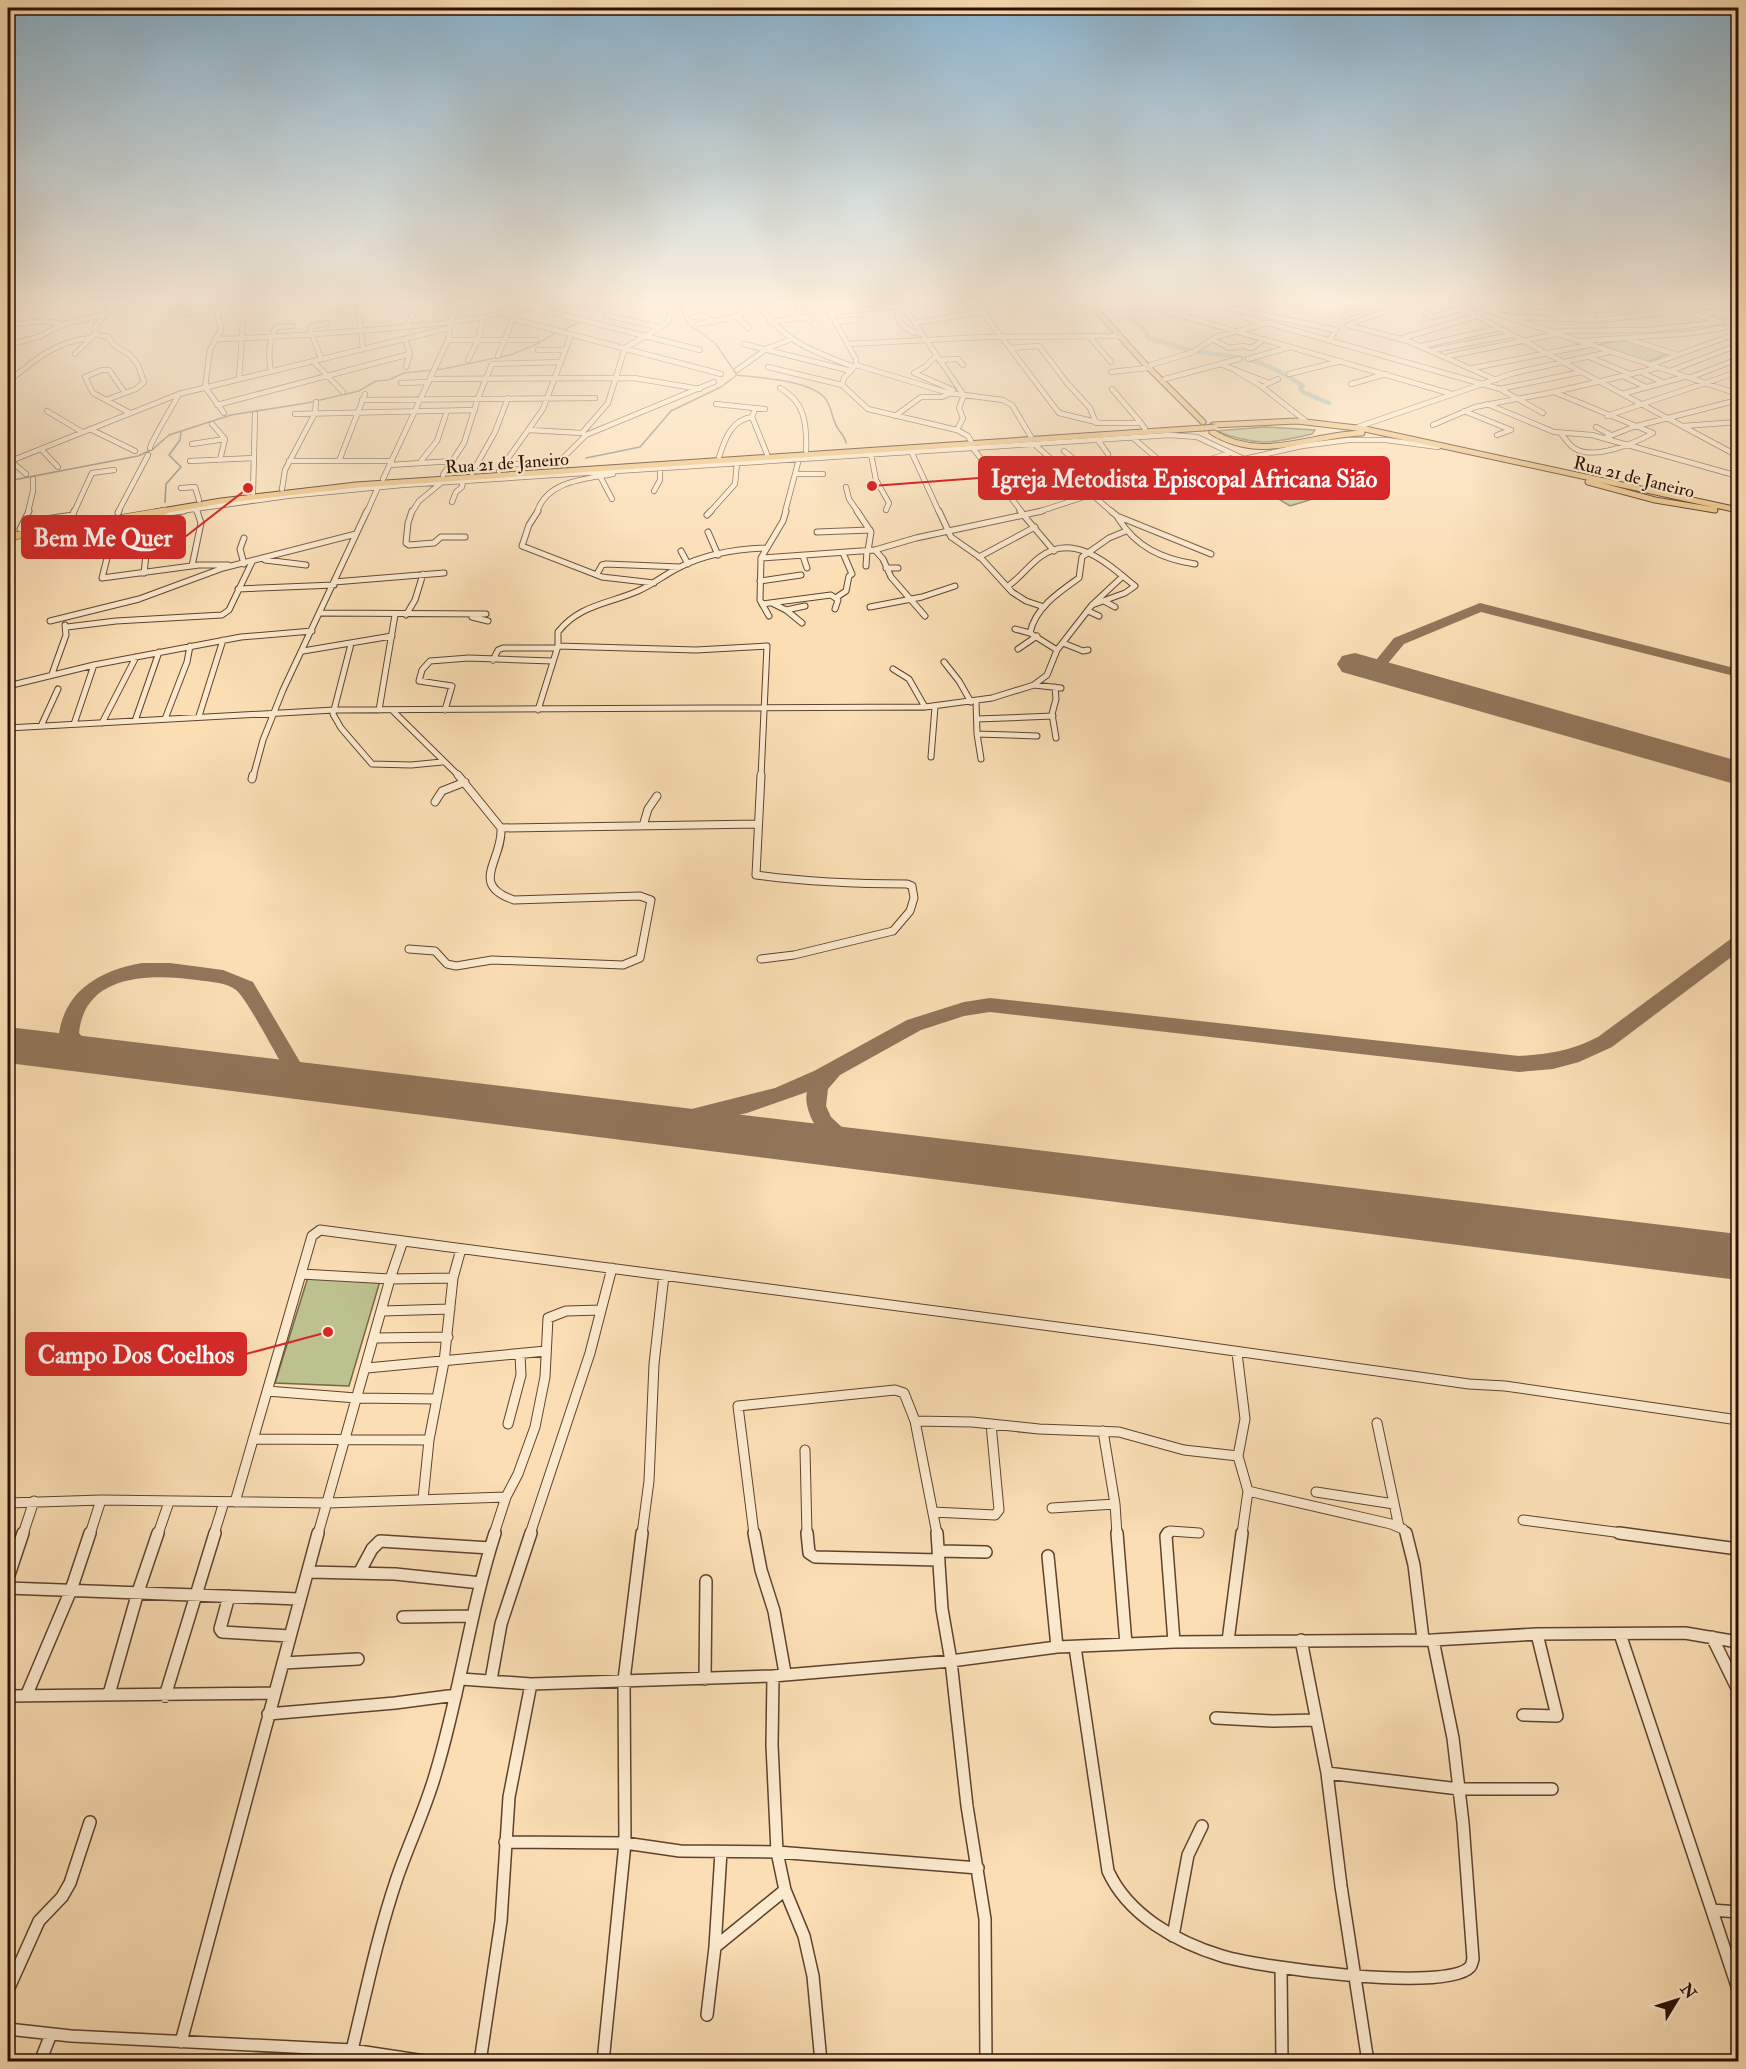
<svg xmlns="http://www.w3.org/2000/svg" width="1746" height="2069" font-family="'IM FELL Double Pica',serif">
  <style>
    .green { fill: #bdc18e; stroke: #746847; stroke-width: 1.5 }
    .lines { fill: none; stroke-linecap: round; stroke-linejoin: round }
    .stream { stroke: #71766d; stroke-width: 1.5 }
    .canal { stroke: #a0bbb5; stroke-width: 4.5 }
    .taxiway { fill: #92765a; fill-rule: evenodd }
    .runway { fill: #92765a; fill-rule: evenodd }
    .minor-far4-casing { stroke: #5e432d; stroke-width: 6 }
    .minor-far3-casing { stroke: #5e432d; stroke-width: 7 }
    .minor-far2-casing { stroke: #5e432d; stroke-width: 9 }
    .minor-far1-casing { stroke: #5e432d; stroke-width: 11 }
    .minor-casing { stroke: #5e432d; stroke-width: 14 }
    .major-far1-casing { stroke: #2a0f00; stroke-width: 7 }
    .major-casing { stroke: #2a0f00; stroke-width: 8 }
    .minor-far4 { stroke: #fceace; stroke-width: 4.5 }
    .minor-far3 { stroke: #fceace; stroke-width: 5 }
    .minor-far2 { stroke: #fceace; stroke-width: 7 }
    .minor-far1 { stroke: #fceace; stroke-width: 9 }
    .minor { stroke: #fceace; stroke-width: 11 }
    .major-far1 { stroke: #eebf7a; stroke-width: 5 }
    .major { stroke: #eebf7a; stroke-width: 7 }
    .major-bridge-casing { stroke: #2a0f00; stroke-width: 7; stroke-linecap: butt }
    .major-bridge { stroke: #eebf7a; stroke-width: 5 }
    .labels { text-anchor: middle; stroke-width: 4.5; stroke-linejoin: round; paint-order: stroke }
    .far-street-label { font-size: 18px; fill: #2a0f00; stroke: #fceace }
    .leader { fill: none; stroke: #d62828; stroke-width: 2 }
    .callout-dot { fill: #d62828; stroke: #fceace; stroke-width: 2 }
    .callout { fill: #d62828; stroke: #d62828; stroke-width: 2 }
    .callout-label { font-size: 24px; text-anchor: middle; font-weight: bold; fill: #fff }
  </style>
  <rect width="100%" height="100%" fill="#fbdeb4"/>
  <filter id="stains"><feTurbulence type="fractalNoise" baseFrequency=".00333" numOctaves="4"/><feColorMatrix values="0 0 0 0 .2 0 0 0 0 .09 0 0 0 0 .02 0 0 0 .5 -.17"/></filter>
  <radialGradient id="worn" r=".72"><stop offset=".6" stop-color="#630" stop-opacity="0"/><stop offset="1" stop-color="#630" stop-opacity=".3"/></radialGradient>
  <!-- green -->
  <path class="green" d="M1624,339L1668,353L1648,362L1598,345Z
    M1265,427L1315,430L1312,434C1271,444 1255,446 1216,431Z
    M1313,472L1342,490L1290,506L1257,486Z
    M308,1277L380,1281L349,1386L275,1383Z"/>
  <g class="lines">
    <!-- stream -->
    <path class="stream" d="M113,304L115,302
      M563,330L587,319L607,302
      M737,375C759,378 808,380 824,397C832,405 831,417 837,427C840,433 845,436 846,443
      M586,458L640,447L671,411L721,387L737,375L715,343L687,323L679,302
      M8,481L138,456L153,449L169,435L231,415L307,403L359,391L376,381L388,380L404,373L443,369L510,355L537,344L557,332
      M165,502L166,484L181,467L169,455L180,440L181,432"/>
    <!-- canal -->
    <path class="canal" d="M1143,305L1131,313L1129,318L1145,329L1148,338L1193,351
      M1194,351C1210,354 1226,355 1242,358C1264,362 1284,373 1303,386L1300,388L1303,392L1329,403"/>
    <!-- taxiway -->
    <path class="taxiway" d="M1480,603L1738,669V677L1481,612L1404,644L1380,673H1370L1368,670L1394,638Z
      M1738,937V952L1612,1047L1579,1062L1553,1069L1519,1072L990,1012L964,1016L921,1030L840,1075L828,1089L826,1106L831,1117L859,1143L862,1149L859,1155C835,1163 801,1116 807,1092L747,1113L656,1134L649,1132L646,1126L649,1120L656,1118L775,1088L814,1071L907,1020L964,1002L990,998L1519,1056C1550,1054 1570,1051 1598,1037L1732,938Z
      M142,963H170L223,970L253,982L310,1079L307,1084L300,1087L293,1084C283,1068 247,998 236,990C225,982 210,982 197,980C151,974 85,973 79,1033C87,1044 99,1045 105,1055L102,1060L95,1062L71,1052L59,1034C65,990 101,970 142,963Z"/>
    <!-- runway -->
    <path class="runway" d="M1355,653L1738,761V785L1342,672L1337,664L1342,656Z
      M8,1027L1738,1234V1280L8,1063Z"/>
    <defs>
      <path id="minor-far4" d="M215,302L221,330L210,350L205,387L224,413
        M358,302L363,349
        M580,302L596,309
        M757,302C782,341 812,351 854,367
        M824,302L856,359V365L844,378L842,385L868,409L957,430L968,436L971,441
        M975,302L1059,413L1100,423H1141L1145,429
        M1135,302L1452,394
        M1203,302L1336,330L1330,339
        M1451,302L1738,456
        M1463,302L1738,394
        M1471,302L1541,307
        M1577,302L1584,306L1620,302
        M1636,302L1662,306L1716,320
        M358,305L384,302
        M459,306L497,302
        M903,306L963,394
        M1310,306H1340L1357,311
        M145,307L162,303L189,314
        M531,307L700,350
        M1699,307L1738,305
        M176,309L205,302
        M1158,309L1169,302
        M1492,309L1594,316
        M1592,310L1632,309L1637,307L1638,303
        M906,311L897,314C901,327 909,332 922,334
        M1701,312L1738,315
        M830,313L942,302
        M1035,313L1056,311L1058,302
        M509,314L513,319L721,374
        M1426,314L1433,317L1465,308
        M1426,314L1455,304
        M606,315L658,327
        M1181,315L1195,307
        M736,316L749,328
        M1346,316L1378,302
        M693,317L703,315L713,322
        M1243,317L1263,323
        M1516,317L1599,320L1670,312L1691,319
        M795,318L792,303L797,302
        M8,322L19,324L42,321L64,324L106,314
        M770,322L806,317L810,321
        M836,322L858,319
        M915,323L1040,302
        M698,324L730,318L759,307
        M1347,325L1408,341L1496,380
        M1347,325L1413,302
        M407,326L420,302
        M1558,331L1648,330L1721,322
        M95,334L108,337L115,346L130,355L138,365L144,382L136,389L106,400L130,413
        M312,334L321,359
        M309,335L311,327L327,323
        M1089,336L1111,362
        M1403,338L1477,316
        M215,339C267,338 319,334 370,330C432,325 491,319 551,302
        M405,339L410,354L406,367
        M1212,339L1229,348L1243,346L1252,348L1264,339
        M448,340H536
        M1630,340L1675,354
        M1583,341L1693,333L1732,326
        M744,344L851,371
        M849,344L984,337L1120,336
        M8,345L38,337L64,324
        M1421,346L1500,328
        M1010,348L1039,346L1067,383L1090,408L1096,423
        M538,350H565
        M763,350L789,340
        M1434,350L1512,335
        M75,354L95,334L96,325L106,314
        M498,356L513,319
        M936,356L925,367L914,373L953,390
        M1449,356L1557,334
        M1589,357L1630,374
        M1248,359L1290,347
        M468,360L478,340L483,318
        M939,360L958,359L963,365
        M313,361L343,392
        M1220,364L1269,383
        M856,365L949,393L1003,400L1012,405L1031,437
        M1151,365L1193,352L1216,337L1268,323L1500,389L1581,372
        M1650,365L1738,333
        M768,367L842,385
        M1473,368L1589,345
        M737,370L765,350
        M1236,371L1261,386L1307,422
        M1670,371L1738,345
        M271,372C268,356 268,341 276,327L292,326
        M1111,372L1147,368
        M1641,372L1662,382
        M1289,374L1341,361
        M1623,376L1646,387
        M1689,378L1738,359
        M239,379L243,323
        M430,379L634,378L700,389
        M1165,379L1239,359
        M8,382C33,361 56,341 90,338
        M401,383L429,382
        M1351,384L1386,374
        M1265,385L1278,379
        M780,388C805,402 807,424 806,451
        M1112,389L1141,423
        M1500,389L1543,413
        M1554,392L1653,433
        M1622,394L1684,377
        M106,400L93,393L85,377L102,370H109L125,393
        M362,400L595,398
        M716,404L765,409
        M1487,404L1554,432L1592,435L1738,476
        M217,405L410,354
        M47,411L82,432
        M1464,411L1511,430L1497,435
        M295,414L475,410
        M895,416L921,397H942L951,393
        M1607,416L1738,372
        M752,417L767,454
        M212,424L225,439L220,460
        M1433,425L1475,407L1554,392L1657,368
        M1683,426L1738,422
        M1358,427L1514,373L1609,352
        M1596,427L1611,435
        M90,429L135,451
        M529,430L582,433
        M957,430L963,418L959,408L964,395
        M1561,434C1565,438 1569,445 1574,448C1593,461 1635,443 1653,433
        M586,435L714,382
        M1132,437L1167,467
        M1605,438L1633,427L1738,400
        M1097,439L1108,454
        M192,444L225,439
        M1034,444L1112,512
        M972,447L1022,512
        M150,448C150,443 174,404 179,394
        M41,449L58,467
        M911,451L939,512
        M1064,451L1079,463L1080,470L1098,495
        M871,454L876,480L889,503L886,510
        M719,457C725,439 731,420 752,417L755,409
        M11,461L26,474
        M190,461L254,458
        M289,461H392
        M339,461L365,394
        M421,461L437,441L447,411
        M8,462L179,394L449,328
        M1195,464L1230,453
        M390,465L453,461
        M506,465L560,461L586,435L582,433L608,403L625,348L667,323L670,314H675
        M499,471L543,409L571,335
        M472,473L495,432L508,398
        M796,474H823
        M443,475L464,443L478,398L492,364L561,362
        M601,478L612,499
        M383,479L448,340L452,316L464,302
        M846,487L849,499L858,512
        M181,488L195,487L199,500
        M282,489L285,470L315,413L316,402
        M654,491L660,480V468
        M253,493L255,414
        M452,502L456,492L462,487L463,481
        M196,509L197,512
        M28,512L33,491V479
        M74,512L92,473L114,470
        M118,512L148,455
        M173,512L287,496L402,485L1170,435L1197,437L1244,459L1302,446L1348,440H1386L1438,447
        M367,512L378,487
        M412,512L419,501L441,483
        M537,512C547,481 584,479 613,474
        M710,512L735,484L737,463
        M785,512L799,459
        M1038,512L1114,487"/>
      <path id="minor-far3" d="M412,511L408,523L406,543L409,545L434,543L441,537H465
        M538,511L529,525L522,546L602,577L654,583
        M857,511L871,532L868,551
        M939,511L951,537L981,558L1012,592L1026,601L1044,607
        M1020,511L1054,551
        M1111,511L1117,516L1211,554
        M118,513L119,511
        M159,514L184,511
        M707,515L711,511
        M1118,518C1136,547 1162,559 1195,564
        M71,521L74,511
        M25,522L73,515
        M20,529L29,511
        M708,532L718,555
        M817,532L870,530
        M244,538L240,549L244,564
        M109,550L102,578L199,565H228
        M875,550L883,559L891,577L925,616
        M681,551L688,564
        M803,556L807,568
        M979,557L1035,527
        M761,558L875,550L916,538L1042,511
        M265,560L306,565
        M192,566L201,523L197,511
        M866,566L867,551
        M886,568H898
        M144,573L146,555
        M597,574L602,565L606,564L680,567
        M760,581L801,575
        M334,582L444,573
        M1008,586C1020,578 1028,566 1040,557C1074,531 1109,565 1135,586L1125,593L1092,605
        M238,589L334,585
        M837,597L846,591L849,576L852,574L843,553
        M1104,601L1115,607
        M772,603L786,610L802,623
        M762,604L831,595L838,600L835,609
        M870,607L922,597L955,586
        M786,610L805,606
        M1088,611L1099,616
        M321,613L486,614
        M406,615L415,600L423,574
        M769,616L760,600L761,558L783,521L786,511
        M472,617L488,621
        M50,621L139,599L223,568L356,534
        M67,627L116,621L222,615L229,610L252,562
        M1015,629L1030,633
        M1063,643L1083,651L1088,650
        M351,644L333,714L341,728L372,764L411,765L442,762
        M558,646L696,650L767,646L761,777
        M1018,649L1037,636
        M1057,650L1092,605L1122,577
        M303,651L392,636
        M493,660L498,650L503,648H557
        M944,662L959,681L971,702
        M893,669L909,679L925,707
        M52,674L66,635L65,625
        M1035,684L1047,675L1057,650L1030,633C1035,608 1059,592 1079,578L1082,557L1109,538L1126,531
        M8,686L94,665L241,637L312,631
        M1055,687L1056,699L1052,714L1056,738
        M976,701L977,734L981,759
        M379,710L395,615
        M392,710L460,777
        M445,710L452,686L419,681L422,670L430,661L469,658L552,661
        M538,710L558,646V632C579,605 608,604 638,591C652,585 664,575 678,568C705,554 737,549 767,548
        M199,716L223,640
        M165,719L187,662L190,646
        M977,719L1053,716
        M135,721L159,652
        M102,723L136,657
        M74,724L94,665
        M41,726L58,689
        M8,728L334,710L925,707L992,698L1034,685L1061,688
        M977,734L1037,736
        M931,757L935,707
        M253,777L263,740L283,690L367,511"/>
      <path id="minor-far2" d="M761,775L756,875C806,882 856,884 907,884L912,886L914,898L910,911L893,931L794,955L761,959
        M252,779L253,775
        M435,802L442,791L465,782
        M643,826L648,809L657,796
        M501,828L758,824
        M409,949L435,951L447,964L456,966L492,960L623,965L640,958L651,900L640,896L514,900C468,884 503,861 501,828L458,775"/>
      <path id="minor-far1" d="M301,1274L390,1279L403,1241
        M383,1311L450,1309
        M375,1338L448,1337
        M1237,1353L1245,1419L1238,1456L1248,1491L1242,1534
        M367,1368L546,1351
        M267,1391L356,1398L437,1399
        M915,1421L972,1422L1039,1429L1119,1432L1184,1450L1238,1456
        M1377,1423L1399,1527
        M508,1424L521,1375L520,1355
        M1103,1431L1115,1504L1117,1534
        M253,1439L429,1440
        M805,1450L807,1534
        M1248,1491L1391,1524L1403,1529L1407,1534
        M1316,1492L1394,1504
        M423,1499L429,1440L444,1362L453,1278L461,1249
        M235,1502L312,1236L320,1230L1149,1339L1469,1384L1505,1386L1738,1420
        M8,1503L101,1500L328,1503L506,1497
        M1052,1508L1115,1504
        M933,1512L995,1515L999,1510L991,1424
        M1523,1520L1630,1534
        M23,1534L34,1501
        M90,1534L101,1500
        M158,1534L169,1502
        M214,1534L224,1502
        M318,1534L390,1279L453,1278
        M494,1534L506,1497L518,1474L535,1427L545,1377L548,1318L566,1311L601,1310
        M530,1534L590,1353L612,1268
        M642,1534L649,1481L654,1364L664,1275
        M754,1534L738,1406L895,1390L904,1393L915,1421L937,1534
        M1167,1534L1170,1531L1199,1533"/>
      <path id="minor" d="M754,1533L761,1570L774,1611L785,1673
        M807,1533L809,1553L815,1557L939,1560
        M937,1533L942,1609L951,1661L967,1806L985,1919L986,2062
        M1117,1533L1126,1644
        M1168,1533L1166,1536L1174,1642
        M1406,1533L1414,1565L1423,1639
        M1619,1533L1738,1549
        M939,1551L986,1552
        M1048,1556L1057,1647
        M309,1572L395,1574L481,1583
        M359,1573L372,1549L380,1541L490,1548
        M8,1578L23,1533
        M8,1588L299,1599
        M229,1596L220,1629L222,1632L290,1636
        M403,1617L473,1616
        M1620,1634L1738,1989
        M1712,1637L1738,1690
        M1301,1640L1327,1773L1341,1886L1368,2062
        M1228,1641L1242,1533
        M1075,1647L1108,1871C1128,1915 1176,1942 1222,1956C1257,1967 1446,1993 1470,1967C1472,1965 1472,1962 1473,1959L1463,1823L1453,1738L1433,1640
        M283,1663L358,1659
        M773,1676L772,1745L777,1852L785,1890L804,1936L813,1976L821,2062
        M461,1679L531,1684L773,1676L951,1661L1057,1647L1174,1642L1433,1640L1537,1634L1685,1633L1738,1642
        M705,1679L706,1581
        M491,1680L501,1624L531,1533
        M27,1694L71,1590L90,1533
        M109,1694L138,1592L158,1533
        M8,1696L274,1693
        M165,1696L215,1533
        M268,1714L395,1703L456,1695
        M1523,1715L1557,1716L1537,1634
        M1216,1718L1273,1721L1316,1720
        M1327,1773L1459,1789H1552
        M505,1842L625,1843L680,1851L777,1852L978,1868
        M1712,1910L1738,1912
        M1173,1936L1188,1855L1202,1826
        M715,1947L785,1890
        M1281,1969L1282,2062
        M8,1990L39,1921L62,1897L70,1883L90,1822
        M707,2015L715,1947L721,1852
        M8,2029L71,2036L352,2050L431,2062
        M181,2042L318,1533
        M352,2050C366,1992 378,1934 397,1878C409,1843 426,1808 436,1772C460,1693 470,1611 495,1533
        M40,2062L51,2034
        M480,2062L501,1921L509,1797L531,1684
        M603,2062L625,1843L624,1680L642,1533"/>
      <path id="major-far1" d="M1089,302L1144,363L1203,422
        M1213,425L1297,421L1365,429L1738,510
        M1212,432C1263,463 1307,435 1362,433
        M1588,482L1655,500L1715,510
        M156,512L221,501L356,485L1203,428"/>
      <path id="major" d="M8,537L165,511"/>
    </defs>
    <!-- minor-far4 casing -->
    <use href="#minor-far4" class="minor-far4-casing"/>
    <!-- minor-far3 casing -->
    <use href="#minor-far3" class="minor-far3-casing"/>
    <!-- minor-far2 casing -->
    <use href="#minor-far2" class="minor-far2-casing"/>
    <!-- minor-far1 casing -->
    <use href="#minor-far1" class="minor-far1-casing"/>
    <!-- minor casing -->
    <use href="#minor" class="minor-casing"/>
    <!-- major-far1 casing -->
    <use href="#major-far1" class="major-far1-casing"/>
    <!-- major casing -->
    <use href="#major" class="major-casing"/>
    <!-- minor-far4 -->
    <use href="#minor-far4" class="minor-far4"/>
    <!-- minor-far3 -->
    <use href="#minor-far3" class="minor-far3"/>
    <!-- minor-far2 -->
    <use href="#minor-far2" class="minor-far2"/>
    <!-- minor-far1 -->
    <use href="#minor-far1" class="minor-far1"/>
    <!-- minor -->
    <use href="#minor" class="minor"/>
    <!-- major-far1 -->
    <use href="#major-far1" class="major-far1"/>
    <!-- major -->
    <use href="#major" class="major"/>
    <defs>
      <path id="major-bridge" d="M1203,428L1215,427"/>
    </defs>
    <!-- major-bridge casing -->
    <use href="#major-bridge" class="major-bridge-casing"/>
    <!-- major-bridge -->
    <use href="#major-bridge" class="major-bridge"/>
  </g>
  <!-- sky -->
  <linearGradient id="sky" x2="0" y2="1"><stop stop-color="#8bb7d4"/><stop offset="0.51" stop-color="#fdf0dd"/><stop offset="1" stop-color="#fdf0dd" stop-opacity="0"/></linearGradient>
  <rect width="1746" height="592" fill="url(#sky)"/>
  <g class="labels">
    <!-- far-street labels -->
    <g class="far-street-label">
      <text transform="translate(507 463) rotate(-4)" y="6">Rua 21 de Janeiro</text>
      <text transform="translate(1634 477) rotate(14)" y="6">Rua 21 de Janeiro</text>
    </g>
  </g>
  <!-- callouts -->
  <path class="leader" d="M872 486L979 478M248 488L185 537M328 1332L246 1354"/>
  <g class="callout-dot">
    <circle cx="872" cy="486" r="6"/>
    <circle cx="248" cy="488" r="6"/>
    <circle cx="328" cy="1332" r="6"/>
  </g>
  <g class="callout">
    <rect x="979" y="457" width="410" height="42" rx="6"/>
    <rect x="22" y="516" width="163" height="42" rx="6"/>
    <rect x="26" y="1333" width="220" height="42" rx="6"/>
  </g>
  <g class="callout-label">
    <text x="1184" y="487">Igreja Metodista Episcopal Africana Sião</text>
    <text x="103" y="546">Bem Me Quer</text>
    <text x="136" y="1363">Campo Dos Coelhos</text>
  </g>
  <!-- margin -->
  <rect width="1746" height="2069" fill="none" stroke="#fbdeb4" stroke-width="30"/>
  <rect x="9" y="9" width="1728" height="2051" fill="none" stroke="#2a0f00" stroke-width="3"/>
  <rect x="15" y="15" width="1716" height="2039" fill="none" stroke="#2a0f00" stroke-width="1.5"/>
  <!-- north arrow -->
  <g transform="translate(1677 2000) rotate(52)" stroke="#fceace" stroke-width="4.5" paint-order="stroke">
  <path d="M0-4.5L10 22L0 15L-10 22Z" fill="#2a0f00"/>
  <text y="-9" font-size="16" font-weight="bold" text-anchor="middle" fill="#2a0f00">N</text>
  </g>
  <rect width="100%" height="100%" filter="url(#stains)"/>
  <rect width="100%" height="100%" fill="url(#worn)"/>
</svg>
